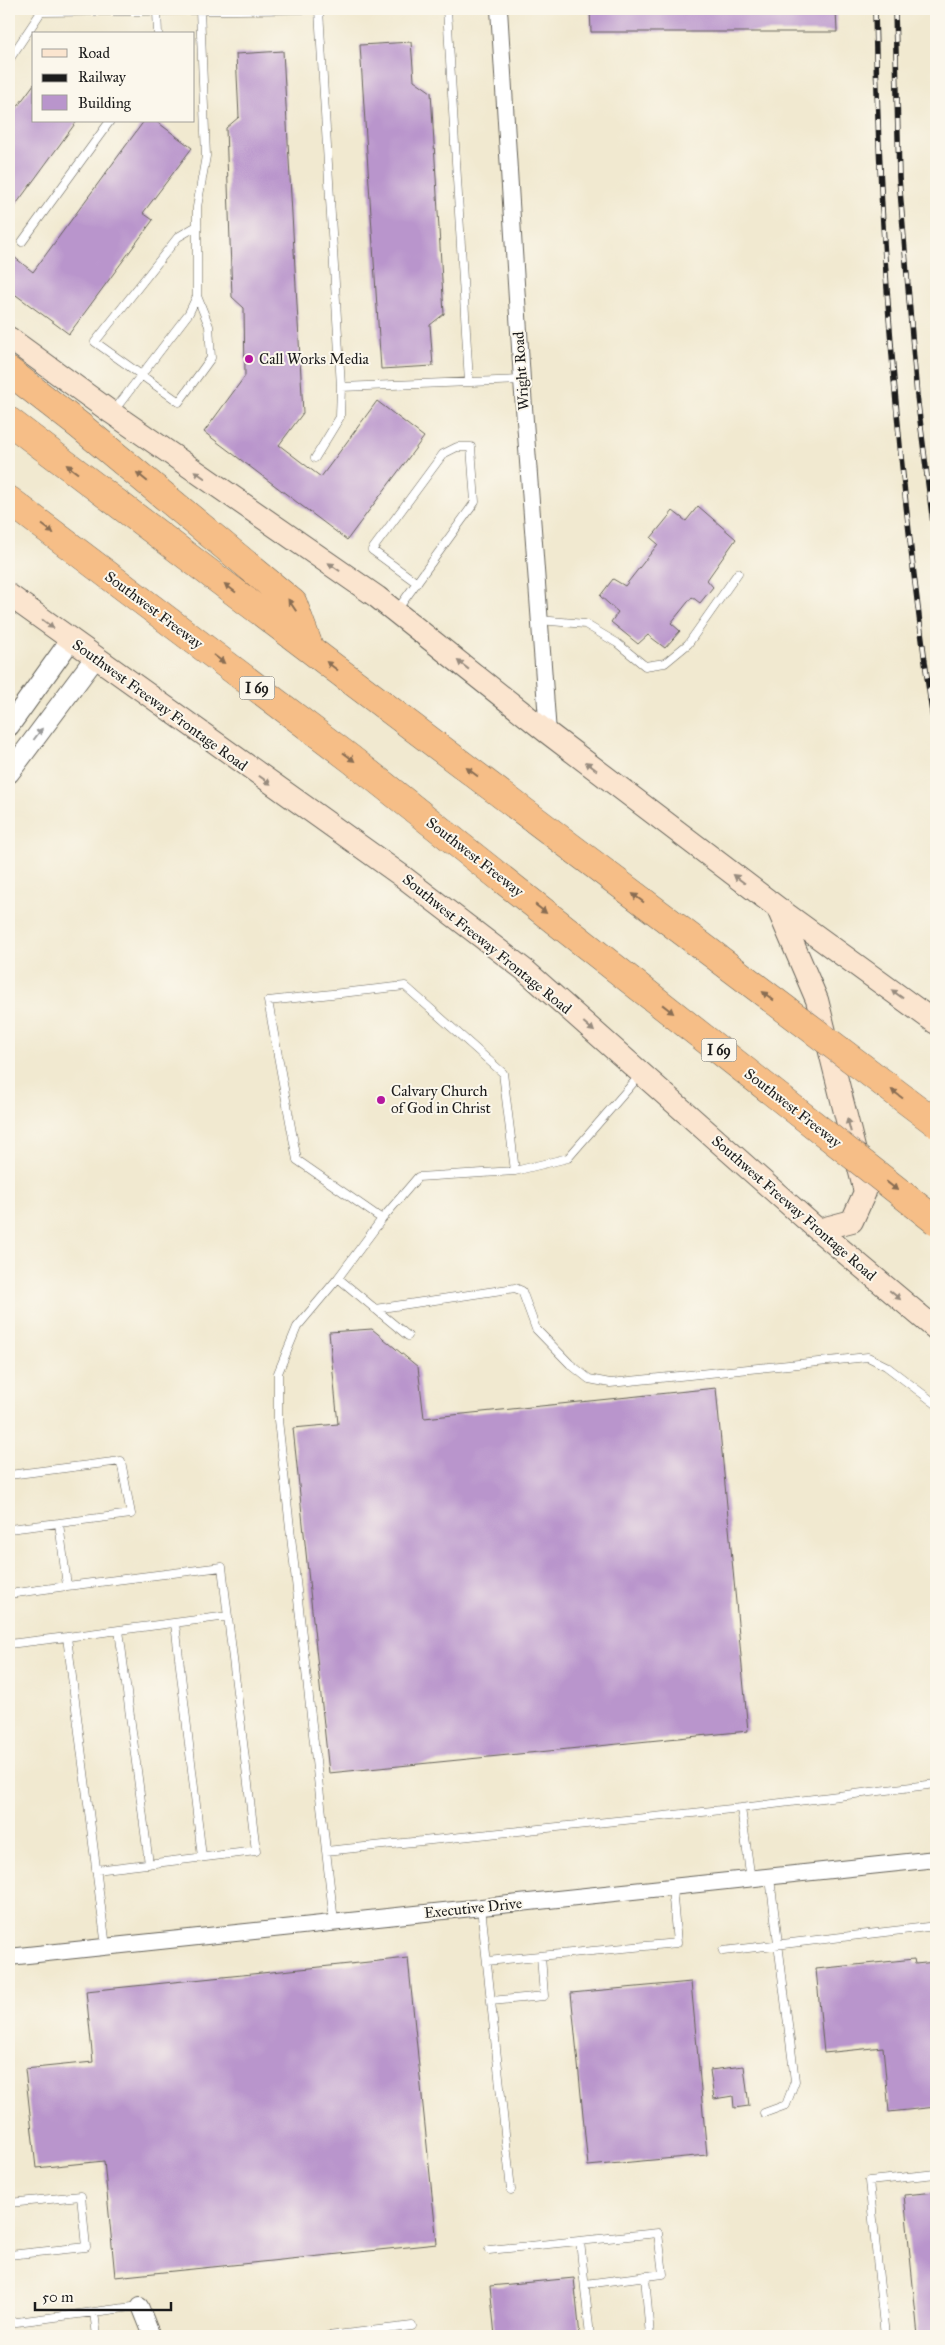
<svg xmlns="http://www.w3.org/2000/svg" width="945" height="2345" font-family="'IM FELL Great Primer',serif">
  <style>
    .building { fill: #b995cc }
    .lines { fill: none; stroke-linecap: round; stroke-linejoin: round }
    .service-casing { stroke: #67645b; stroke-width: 9 }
    .minor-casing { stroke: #67645b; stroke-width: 18 }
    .tertiary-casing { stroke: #67645b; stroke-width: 22 }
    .secondary-casing { stroke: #67645b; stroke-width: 24 }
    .motorway-casing { stroke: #67645b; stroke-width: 29 }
    .service { stroke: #fff; stroke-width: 8 }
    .minor { stroke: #fff; stroke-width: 16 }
    .tertiary { stroke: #fff; stroke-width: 20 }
    .secondary { stroke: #fbe5cf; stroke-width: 22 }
    .motorway { stroke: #f6be87; stroke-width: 28 }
    .rail-casing { stroke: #1c1c1c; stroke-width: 5.5 }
    .rail { stroke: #fbf7ec; stroke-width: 4; stroke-dasharray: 11; stroke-linecap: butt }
    .motorway-bridge-casing { stroke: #67645b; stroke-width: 29; stroke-linecap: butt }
    .motorway-bridge { stroke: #f6be87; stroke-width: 28 }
    .oneway { fill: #896d52 }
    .oneway2 { fill: #978b7e }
    .oneway3 { fill: #999 }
    .poi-dot { fill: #b5179e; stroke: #fbf7ec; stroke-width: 2 }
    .labels { text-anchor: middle; stroke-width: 4; stroke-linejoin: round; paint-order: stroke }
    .shield { fill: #fbf7ec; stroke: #5f5e5a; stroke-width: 1 }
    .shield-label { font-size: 14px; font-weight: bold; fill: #1c1c1c }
    .poi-label { font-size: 15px; fill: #1c1c1c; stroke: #fbf7ec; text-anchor: start }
    .street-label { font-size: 15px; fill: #1c1c1c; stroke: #fbf7ec }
  </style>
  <rect width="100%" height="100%" fill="#fbf7ec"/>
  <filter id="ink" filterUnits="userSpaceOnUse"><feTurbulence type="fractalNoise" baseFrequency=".02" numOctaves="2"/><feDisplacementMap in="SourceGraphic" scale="10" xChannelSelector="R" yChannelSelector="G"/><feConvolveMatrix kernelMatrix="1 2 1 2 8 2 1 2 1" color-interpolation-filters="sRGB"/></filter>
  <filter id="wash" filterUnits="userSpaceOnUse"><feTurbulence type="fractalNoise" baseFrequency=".0096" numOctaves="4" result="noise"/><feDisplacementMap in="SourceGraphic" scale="20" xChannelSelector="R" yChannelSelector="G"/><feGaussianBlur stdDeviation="1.12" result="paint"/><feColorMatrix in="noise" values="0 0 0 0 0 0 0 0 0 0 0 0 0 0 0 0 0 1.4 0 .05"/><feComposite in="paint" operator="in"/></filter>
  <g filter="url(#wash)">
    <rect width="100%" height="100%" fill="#f1e9d0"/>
    <g id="blocks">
      <!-- building -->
      <path class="building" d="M590,9H836L837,32H591Z
        M411,42L414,80L431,92L444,314L430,325L433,366L381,369L360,45Z
        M283,51L303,413L279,445L321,477L377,401L424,437L347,540L204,432L245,376L244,308L232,297L226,128L239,117L236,54Z
        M34,84V121H77L9,214V118Z
        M144,121H156L192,148L143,213L153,220L69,334L9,290V253L33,272Z
        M698,506L736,539L707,580L713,587L700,603L692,597L671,623L680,631L665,648L648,635L638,644L611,622L618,612L600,596L613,579L625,586L658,544L651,538L673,511L686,521Z
        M372,1329L418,1367L424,1418L716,1388L748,1731L329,1773L293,1428L338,1424L329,1332Z
        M408,1958L437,2244L115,2277L104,2161L36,2168L25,2069L93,2062L86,1991Z
        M914,1959L915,1964L936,1962V2107L889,2112L883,2047L824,2053L816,1969Z
        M691,1982L707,2155L588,2166L571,1993Z
        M744,2066L749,2106L734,2108L733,2096L714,2099L710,2070Z
        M936,2192V2336H918L904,2195Z
        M574,2278L580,2336H495L490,2286Z"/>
    </g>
  </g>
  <g filter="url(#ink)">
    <use href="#blocks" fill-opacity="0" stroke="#67645b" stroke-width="1"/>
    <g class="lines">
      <defs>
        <path id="service" d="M37,9L41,12L339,9
          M447,9L469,382
          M319,10L341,387L522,380
          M157,11L158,34
          M9,60L41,12
          M22,242L110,121
          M197,296L209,326L211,358L179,402L95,342L178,237L197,226
          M113,412L189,313L197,296V207L206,156L200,10
          M315,458L340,417L341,387
          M397,610L475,502L471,447H457L443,454L372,550L417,583
          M539,620L585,624L617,643L645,666L665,663L688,644L738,573
          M382,1219L297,1160L268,1001L405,986L503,1073L515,1171
          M338,1278L408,1336
          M375,1309L515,1288L522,1291L536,1329L570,1364L589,1379L610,1383L868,1357L886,1366L936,1404
          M9,1475L121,1461L131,1514L59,1523L67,1586L9,1594
          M9,1529L59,1523
          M67,1586L222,1567L256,1851L96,1870
          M175,1623L202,1857
          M119,1630L228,1616
          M67,1637L119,1630L149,1864
          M9,1644L67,1637L106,1947
          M741,1808L936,1784
          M326,1851L741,1808L751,1880
          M481,1907L511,2190
          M334,1922L278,1420V1373L297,1327L338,1278L382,1219L418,1177L515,1171L568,1158L641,1074
          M723,1951L936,1926
          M487,1961L677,1943L672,1888
          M491,2001L544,1996L541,1956
          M764,2113L786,2105L795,2081L770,1878
          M9,2203L81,2196L86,2247L9,2255
          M580,2241L590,2336
          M489,2250L658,2233L663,2274L585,2284
          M645,2276L650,2336
          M94,2312L97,2336
          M9,2323L140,2306
          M328,2336L412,2326
          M885,2336L869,2181L936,2174"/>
        <path id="minor" d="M499,9L522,380L548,733
          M9,1957L936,1859
          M140,2306L152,2336"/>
        <path id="tertiary" d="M9,726L70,641
          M9,773L95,658"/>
        <path id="secondary" d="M9,338L112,413L377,597L548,733L778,908L936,1023
          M9,595L402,876L526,971L818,1230L936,1329
          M778,909L817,1000L865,1192L852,1221L818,1230"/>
        <path id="motorway" d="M9,371L80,426L293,603L310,649
          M9,421L510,801
          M9,500L351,759L502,879"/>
      </defs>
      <!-- service casing -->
      <use href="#service" class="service-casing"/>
      <!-- minor casing -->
      <use href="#minor" class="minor-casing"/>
      <!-- tertiary casing -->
      <use href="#tertiary" class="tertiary-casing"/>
      <!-- secondary casing -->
      <use href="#secondary" class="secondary-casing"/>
      <!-- motorway casing -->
      <use href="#motorway" class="motorway-casing"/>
      <!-- service -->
      <use href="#service" class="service"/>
      <!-- minor -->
      <use href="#minor" class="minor"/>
      <!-- tertiary -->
      <use href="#tertiary" class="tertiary"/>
      <!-- secondary -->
      <use href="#secondary" class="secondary"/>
      <!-- motorway -->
      <use href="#motorway" class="motorway"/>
      <defs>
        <path id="rail" d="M875,9C879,255 900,496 936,740
          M895,9L899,178L917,396L936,547"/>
      </defs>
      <!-- rail casing -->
      <use href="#rail" class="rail-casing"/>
      <!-- rail -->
      <use href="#rail" class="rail"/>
      <defs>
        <path id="motorway-bridge" d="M510,801L936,1123
          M502,879L936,1221"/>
      </defs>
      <!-- motorway-bridge casing -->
      <use href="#motorway-bridge" class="motorway-bridge-casing"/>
      <!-- motorway-bridge -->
      <use href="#motorway-bridge" class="motorway-bridge"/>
    </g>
    <!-- one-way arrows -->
    <defs><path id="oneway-solid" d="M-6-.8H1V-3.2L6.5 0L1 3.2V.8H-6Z" transform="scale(1.25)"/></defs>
    <g class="oneway">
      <use href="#oneway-solid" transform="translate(72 469) rotate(-143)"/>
      <use href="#oneway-solid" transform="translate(142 477) rotate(-140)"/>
      <use href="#oneway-solid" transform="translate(48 529) rotate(37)"/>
      <use href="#oneway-solid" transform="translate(230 588) rotate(-143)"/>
      <use href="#oneway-solid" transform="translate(292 605) rotate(-124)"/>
      <use href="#oneway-solid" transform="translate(219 659) rotate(37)"/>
      <use href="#oneway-solid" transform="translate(332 666) rotate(-143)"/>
      <use href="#oneway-solid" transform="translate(349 757) rotate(37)"/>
      <use href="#oneway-solid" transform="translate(472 772) rotate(-143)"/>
      <use href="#oneway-solid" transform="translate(638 898) rotate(-143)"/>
      <use href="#oneway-solid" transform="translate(541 909) rotate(38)"/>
      <use href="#oneway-solid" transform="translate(768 996) rotate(-143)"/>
      <use href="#oneway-solid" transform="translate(668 1009) rotate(38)"/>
      <use href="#oneway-solid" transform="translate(897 1094) rotate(-143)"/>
      <use href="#oneway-solid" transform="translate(892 1186) rotate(38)"/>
    </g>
    <g class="oneway2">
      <use href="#oneway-solid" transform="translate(200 475) rotate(-145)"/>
      <use href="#oneway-solid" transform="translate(334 567) rotate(-145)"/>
      <use href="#oneway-solid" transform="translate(48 624) rotate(37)"/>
      <use href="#oneway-solid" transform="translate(463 665) rotate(-142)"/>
      <use href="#oneway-solid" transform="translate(591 766) rotate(-143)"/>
      <use href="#oneway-solid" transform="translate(265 780) rotate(35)"/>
      <use href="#oneway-solid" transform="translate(739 879) rotate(-143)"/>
      <use href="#oneway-solid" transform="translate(897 994) rotate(-144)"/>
      <use href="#oneway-solid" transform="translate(589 1027) rotate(41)"/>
      <use href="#oneway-solid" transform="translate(849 1125) rotate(-104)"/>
      <use href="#oneway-solid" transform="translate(895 1295) rotate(40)"/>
    </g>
    <use class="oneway3" href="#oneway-solid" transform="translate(38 734) rotate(-53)"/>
  </g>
  <!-- markers -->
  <g class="poi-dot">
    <circle cx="249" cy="359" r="5"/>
    <circle cx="381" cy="1100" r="5"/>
  </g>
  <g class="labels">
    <!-- shield labels -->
    <g class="shield">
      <rect x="239.5" y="676.5" width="35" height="23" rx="4"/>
      <rect x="701.5" y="1038.5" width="35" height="23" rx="4"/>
    </g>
    <g class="shield-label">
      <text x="257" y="693">I 69</text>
      <text x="719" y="1055">I 69</text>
    </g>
    <!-- poi labels -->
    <g class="poi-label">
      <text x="259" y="364">Call Works Media</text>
      <text x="391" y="1096">Calvary Church<tspan x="391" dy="17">of God in Christ</tspan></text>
    </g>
    <!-- street labels -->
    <g class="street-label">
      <text transform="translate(521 371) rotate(-94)" y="5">Wright Road</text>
      <text transform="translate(154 610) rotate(37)" y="5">Southwest Freeway</text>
      <text transform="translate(160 705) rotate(36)" y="5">Southwest Freeway Frontage Road</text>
      <text transform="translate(475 857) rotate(38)" y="5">Southwest Freeway</text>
      <text transform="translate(487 944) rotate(39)" y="5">Southwest Freeway Frontage Road</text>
      <text transform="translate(793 1108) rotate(38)" y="5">Southwest Freeway</text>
      <text transform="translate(794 1208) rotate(41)" y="5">Southwest Freeway Frontage Road</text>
      <text transform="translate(473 1908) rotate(-6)" y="5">Executive Drive</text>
    </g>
  </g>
  <!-- margin -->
  <rect width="945" height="2345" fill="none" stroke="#fbf7ec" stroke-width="30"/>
  <!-- legend -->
  <rect x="32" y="32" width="162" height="90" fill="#fbf7ec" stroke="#a29f99"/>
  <rect x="42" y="49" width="25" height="8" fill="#fbe5cf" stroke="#a29f99"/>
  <text x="78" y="58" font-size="15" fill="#1c1c1c">Road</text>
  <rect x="42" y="74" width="25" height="8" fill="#1c1c1c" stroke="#a29f99"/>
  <text x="78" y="82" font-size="15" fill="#1c1c1c">Railway</text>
  <rect x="42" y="95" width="25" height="15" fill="#b995cc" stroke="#a29f99"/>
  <text x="78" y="108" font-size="15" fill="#1c1c1c">Building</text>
  <!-- scale -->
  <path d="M35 2302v8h136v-8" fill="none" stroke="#1c1c1c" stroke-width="2.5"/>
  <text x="42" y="2302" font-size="15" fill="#1c1c1c" stroke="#fbf7ec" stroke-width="4" paint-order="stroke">50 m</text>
</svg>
